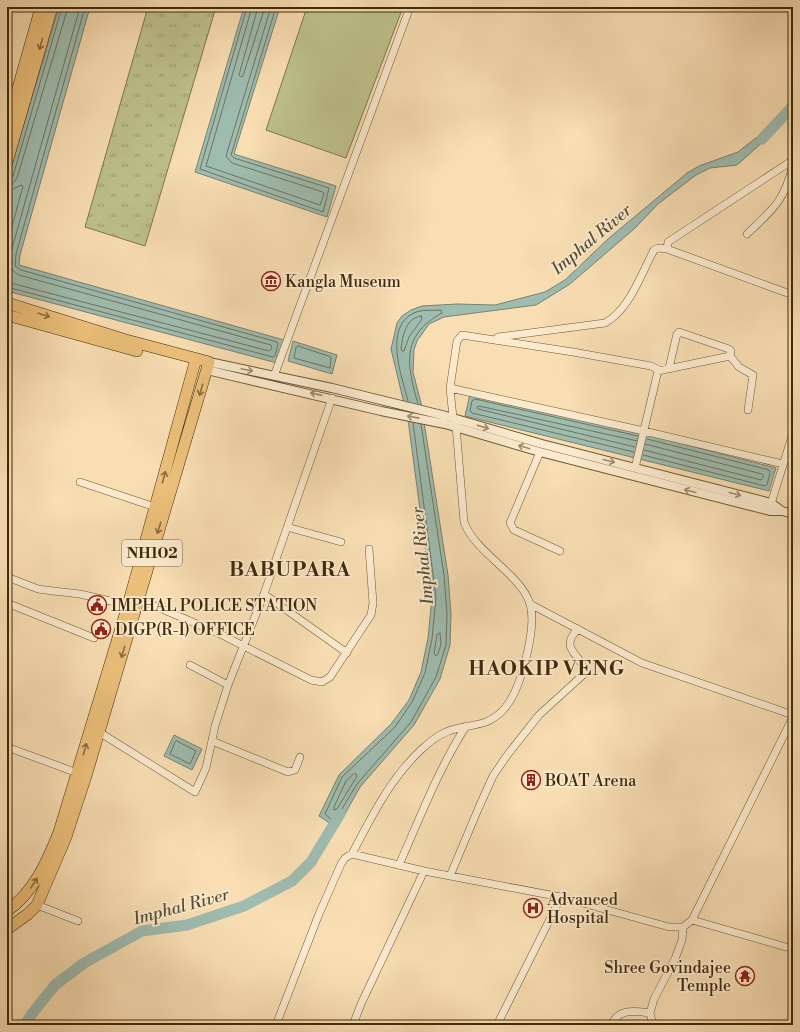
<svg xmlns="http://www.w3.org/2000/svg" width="800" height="1032" font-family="'Libre Bodoni',serif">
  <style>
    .grass { fill: url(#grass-tufts); stroke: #7f764b }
    .green { fill: #bec18c; stroke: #7f764b }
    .water { fill: #9ebcb0; stroke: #78826e }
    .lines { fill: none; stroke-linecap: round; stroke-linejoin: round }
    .shore { stroke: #6f735d; stroke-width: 1 }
    .river { stroke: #9ebcb0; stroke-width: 11 }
    .minor-casing { stroke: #6e5734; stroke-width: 8 }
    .tertiary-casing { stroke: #6e5734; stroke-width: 10 }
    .trunk-casing { stroke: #402a0a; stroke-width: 12 }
    .minor { stroke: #fbeace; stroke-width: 7 }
    .tertiary { stroke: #fbeace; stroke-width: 8 }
    .trunk { stroke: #ecbf7a; stroke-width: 11 }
    .oneway { stroke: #8d6d3c }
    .oneway2 { stroke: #9e8a6c }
    .labels { text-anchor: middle; stroke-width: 3.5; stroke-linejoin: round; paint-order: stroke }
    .shield { fill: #fbeace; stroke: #786445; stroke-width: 1 }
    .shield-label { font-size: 15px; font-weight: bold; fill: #402a0a }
    .poi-label { font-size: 16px; fill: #402a0a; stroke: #fbeace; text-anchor: start }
    .water-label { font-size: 17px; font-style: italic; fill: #584e34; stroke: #fbeace }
    .district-label { font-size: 20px; font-weight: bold; letter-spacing: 1px; fill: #402a0a; stroke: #fbeace }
  </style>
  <defs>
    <pattern id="grass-tufts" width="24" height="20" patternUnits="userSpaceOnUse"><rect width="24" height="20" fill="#bec18c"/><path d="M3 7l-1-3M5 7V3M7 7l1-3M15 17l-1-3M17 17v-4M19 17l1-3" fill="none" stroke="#9c9d71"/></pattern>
  </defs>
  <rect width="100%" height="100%" fill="#f9deb3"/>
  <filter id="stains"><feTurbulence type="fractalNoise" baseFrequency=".005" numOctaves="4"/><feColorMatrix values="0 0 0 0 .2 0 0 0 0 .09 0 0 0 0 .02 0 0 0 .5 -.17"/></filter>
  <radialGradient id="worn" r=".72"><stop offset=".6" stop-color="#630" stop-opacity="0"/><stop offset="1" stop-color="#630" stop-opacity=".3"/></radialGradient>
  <!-- grass -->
  <path class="grass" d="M148,7H216L145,246L85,227Z"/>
  <!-- green -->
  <path class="green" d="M307,7H403L346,158L266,130Z"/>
  <!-- water -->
  <path class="water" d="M59,7H90L20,255L19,265L284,340L277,363L7,291V181Z
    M244,7H280L234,154L336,186L327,217L195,172Z
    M775,123L766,139L737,165L710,168L696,175L658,204L634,229L570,284L536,305L444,317L429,324L417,341L414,350L413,372L421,403L448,575L451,614L450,645L440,679L414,725L360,787L337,828L319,816L339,775L391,724L409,700L421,672L428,638L432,598L408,420L391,349L397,323L402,316L411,310L422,306L457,304L495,305L545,292L565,280L608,239L687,173L699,166L738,152Z
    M293,341L337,355L332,374L288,361Z
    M470,394L637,432L776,468L769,491L465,416Z
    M174,735L202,749L192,770L164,756Z"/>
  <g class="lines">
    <!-- shore -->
    <path class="shore" d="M247,7L200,169L323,212L329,188L234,158L231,155L276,7
      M252,7L206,166L320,205L324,194L323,192L232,163L226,156L271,7
      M258,7L239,75L241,77L243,76L265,7
      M7,179L13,176L62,7
      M7,184L13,183L17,178L68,7
      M7,190L13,189L21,185L23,186L7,245
      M7,282L269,351L272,348L271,345L19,275C9,270 9,263 11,252L80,7
      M7,287L273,357L275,356L278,344L277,342L21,270L15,266L16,254L85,7
      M421,316L422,319L409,337L404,351H402L401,349C403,335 405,319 421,316Z
      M298,346L331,357L330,368L294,358L296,348Z
      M408,401C402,377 383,327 414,313C422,309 432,311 441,310L442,313C400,336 407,365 418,404
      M413,423L436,597L432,639L425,673L412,702L395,727L342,777L325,814L334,822L357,784L411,722L436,677L446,645L447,614L444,575L421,424
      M635,447L478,409L477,407L479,406L637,441
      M644,450L761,480L764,476L762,474L645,444
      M634,452L472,413L470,411L472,401L475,399L638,436
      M643,455L765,486L767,485L770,473L769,470L647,439
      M440,633L441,644L438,654L436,656L434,653L437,635Z
      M177,741L196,751L190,764L170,754L175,742Z
      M354,774H356L357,776L337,809L334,810V807L346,781Z"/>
    <!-- river -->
    <path class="river" d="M762,139L793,106
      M25,1025L31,1015L55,985L84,963L142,931L187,925L244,906L292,881L311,862L340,814"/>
    <defs>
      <path id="minor" d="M793,160L668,242L667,249L793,295
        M747,234C773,209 784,202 793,165
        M498,337L605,323C630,309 641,274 654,250L658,248L667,249
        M730,356L739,367L753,375L748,410
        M659,370L651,366L573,352L462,335L457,341L450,388L644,431L783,464
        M274,376L410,7
        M540,452L510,523L514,530L560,551
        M635,468L658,371L730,356L731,351L729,349L679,332L677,334L669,368
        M80,482L158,508
        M770,507L793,433
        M287,527L341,542
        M7,577L38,589L53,591L80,594L128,605L138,601L148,603L218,633L311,680L322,682L330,677L371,615L373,603L369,549
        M264,594L347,653
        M7,603L94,638
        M530,604L642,663L793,715
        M190,665L228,685
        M99,732L195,792L206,768L215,726L228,685L264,594L332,398
        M212,741L288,772L295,770L300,757
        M7,747L80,774
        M352,854C372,816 391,777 423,748C434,738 444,731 459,728C468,726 477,725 486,722C493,719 500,714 505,708C521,689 537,628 530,604C521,574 475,553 464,522L456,426L453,418L450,388
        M399,865C420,818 438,770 466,726
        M450,876L479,807L493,776L508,754L539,715L583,675C587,655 556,651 578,629
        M37,905L78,921
        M692,920L793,949
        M276,1025L319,914L341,864L345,858L352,854L424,871L561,897L669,927H683L692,920L793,717
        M353,1025L361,1004L424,871
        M497,1025L561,897
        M611,1025C619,1008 635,1011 650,1013
        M653,1025L650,1013L654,999L675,959L682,940L683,927"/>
      <path id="tertiary" d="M209,362L332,388L446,416L542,444L771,503L782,511
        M207,370L381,411L445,424L540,452L770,511H782L793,514"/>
      <path id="trunk" d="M7,127L41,7
        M7,162L52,7
        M7,303L126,340L209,362L86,776L66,837L37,905L28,914L7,929
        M7,315L137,351
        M7,911C34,892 47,862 59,832L128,605L196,359"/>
    </defs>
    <!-- minor casing -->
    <use href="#minor" class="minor-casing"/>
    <!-- tertiary casing -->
    <use href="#tertiary" class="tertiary-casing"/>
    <!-- trunk casing -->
    <use href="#trunk" class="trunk-casing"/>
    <!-- minor -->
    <use href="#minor" class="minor"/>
    <!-- tertiary -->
    <use href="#tertiary" class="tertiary"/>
    <!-- trunk -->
    <use href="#trunk" class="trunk"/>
  </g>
  <!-- one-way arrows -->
  <defs><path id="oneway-shaft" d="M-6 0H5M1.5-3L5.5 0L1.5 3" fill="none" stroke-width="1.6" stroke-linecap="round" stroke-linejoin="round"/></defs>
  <g class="oneway">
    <use href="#oneway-shaft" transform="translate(41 44) rotate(106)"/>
    <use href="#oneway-shaft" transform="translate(44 315) rotate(18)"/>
    <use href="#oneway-shaft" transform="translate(201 390) rotate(106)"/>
    <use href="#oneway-shaft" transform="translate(164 477) rotate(-74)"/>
    <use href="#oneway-shaft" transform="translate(159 528) rotate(107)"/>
    <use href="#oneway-shaft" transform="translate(123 652) rotate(107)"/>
    <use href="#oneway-shaft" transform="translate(85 749) rotate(-73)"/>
    <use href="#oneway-shaft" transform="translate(34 883) rotate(-57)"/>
  </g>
  <g class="oneway2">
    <use href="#oneway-shaft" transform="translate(247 370) rotate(12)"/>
    <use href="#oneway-shaft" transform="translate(316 394) rotate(-167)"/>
    <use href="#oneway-shaft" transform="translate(413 417) rotate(-169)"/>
    <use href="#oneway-shaft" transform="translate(483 427) rotate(16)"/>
    <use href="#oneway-shaft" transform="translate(524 447) rotate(-163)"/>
    <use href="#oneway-shaft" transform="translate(609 461) rotate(14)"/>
    <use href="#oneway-shaft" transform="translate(690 491) rotate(-165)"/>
    <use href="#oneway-shaft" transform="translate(735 494) rotate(15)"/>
  </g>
  <!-- icons -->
  <defs>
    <symbol id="museum-ring" viewBox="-11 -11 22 22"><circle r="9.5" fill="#fbeace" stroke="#8f2418" stroke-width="1.5"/><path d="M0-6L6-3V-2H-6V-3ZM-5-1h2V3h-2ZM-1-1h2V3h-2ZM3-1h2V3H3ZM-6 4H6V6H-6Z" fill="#8f2418"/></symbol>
    <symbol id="civic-ring" viewBox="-11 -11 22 22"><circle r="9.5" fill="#fbeace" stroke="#8f2418" stroke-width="1.5"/><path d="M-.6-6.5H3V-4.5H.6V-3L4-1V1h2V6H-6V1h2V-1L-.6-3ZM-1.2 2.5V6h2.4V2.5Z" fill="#8f2418"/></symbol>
    <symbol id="building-ring" viewBox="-11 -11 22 22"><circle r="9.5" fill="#fbeace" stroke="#8f2418" stroke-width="1.5"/><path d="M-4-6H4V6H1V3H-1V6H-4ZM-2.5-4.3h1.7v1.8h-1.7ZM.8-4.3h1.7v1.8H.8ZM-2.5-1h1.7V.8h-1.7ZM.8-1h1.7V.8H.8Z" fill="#8f2418"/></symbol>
    <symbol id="hospital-ring" viewBox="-11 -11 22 22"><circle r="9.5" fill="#fbeace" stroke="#8f2418" stroke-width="1.5"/><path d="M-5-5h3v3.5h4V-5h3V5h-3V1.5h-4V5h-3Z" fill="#8f2418"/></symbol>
    <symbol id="temple-ring" viewBox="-11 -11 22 22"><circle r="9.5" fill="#fbeace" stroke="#8f2418" stroke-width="1.5"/><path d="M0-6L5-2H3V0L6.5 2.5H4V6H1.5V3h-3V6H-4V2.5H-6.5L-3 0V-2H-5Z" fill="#8f2418"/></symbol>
  </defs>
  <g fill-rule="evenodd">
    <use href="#museum-ring" x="260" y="270" width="22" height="22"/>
    <use href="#civic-ring" x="86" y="594" width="22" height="22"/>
    <use href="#civic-ring" x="90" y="618" width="22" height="22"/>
    <use href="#building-ring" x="520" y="769" width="22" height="22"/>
    <use href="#hospital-ring" x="522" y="897" width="22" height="22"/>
    <use href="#temple-ring" x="734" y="965" width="22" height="22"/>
  </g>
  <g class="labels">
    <!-- shield labels -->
    <rect class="shield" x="122" y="540" width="60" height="26" rx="3"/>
    <g class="shield-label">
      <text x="152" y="558">NH102</text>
    </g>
    <!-- poi labels -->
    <g class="poi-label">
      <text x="285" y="287">Kangla Museum</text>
      <text x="111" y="611">IMPHAL POLICE STATION</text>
      <text x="115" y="635">DIGP(R-I) OFFICE</text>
      <text x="545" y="786">BOAT Arena</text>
      <text x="547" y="905">Advanced<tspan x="547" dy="18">Hospital</tspan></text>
      <text x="731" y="973" text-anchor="end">Shree Govindajee<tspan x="731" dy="18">Temple</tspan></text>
    </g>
    <!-- water labels -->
    <g class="water-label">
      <text transform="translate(591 239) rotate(-40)" y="6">Imphal River</text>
      <text transform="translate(422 556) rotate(-96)" y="6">Imphal River</text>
      <text transform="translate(181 906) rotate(-15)" y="6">Imphal River</text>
    </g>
    <!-- district labels -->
    <g class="district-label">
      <text x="290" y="576">BABUPARA</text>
      <text x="547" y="675">HAOKIP VENG</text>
    </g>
  </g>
  <!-- margin -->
  <rect width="800" height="1032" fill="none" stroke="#f9deb3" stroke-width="24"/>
  <rect x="8" y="8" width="784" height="1016" fill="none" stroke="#402a0a" stroke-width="2"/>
  <rect x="12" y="12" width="776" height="1008" fill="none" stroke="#402a0a"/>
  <rect width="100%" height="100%" filter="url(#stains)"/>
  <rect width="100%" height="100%" fill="url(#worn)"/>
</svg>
